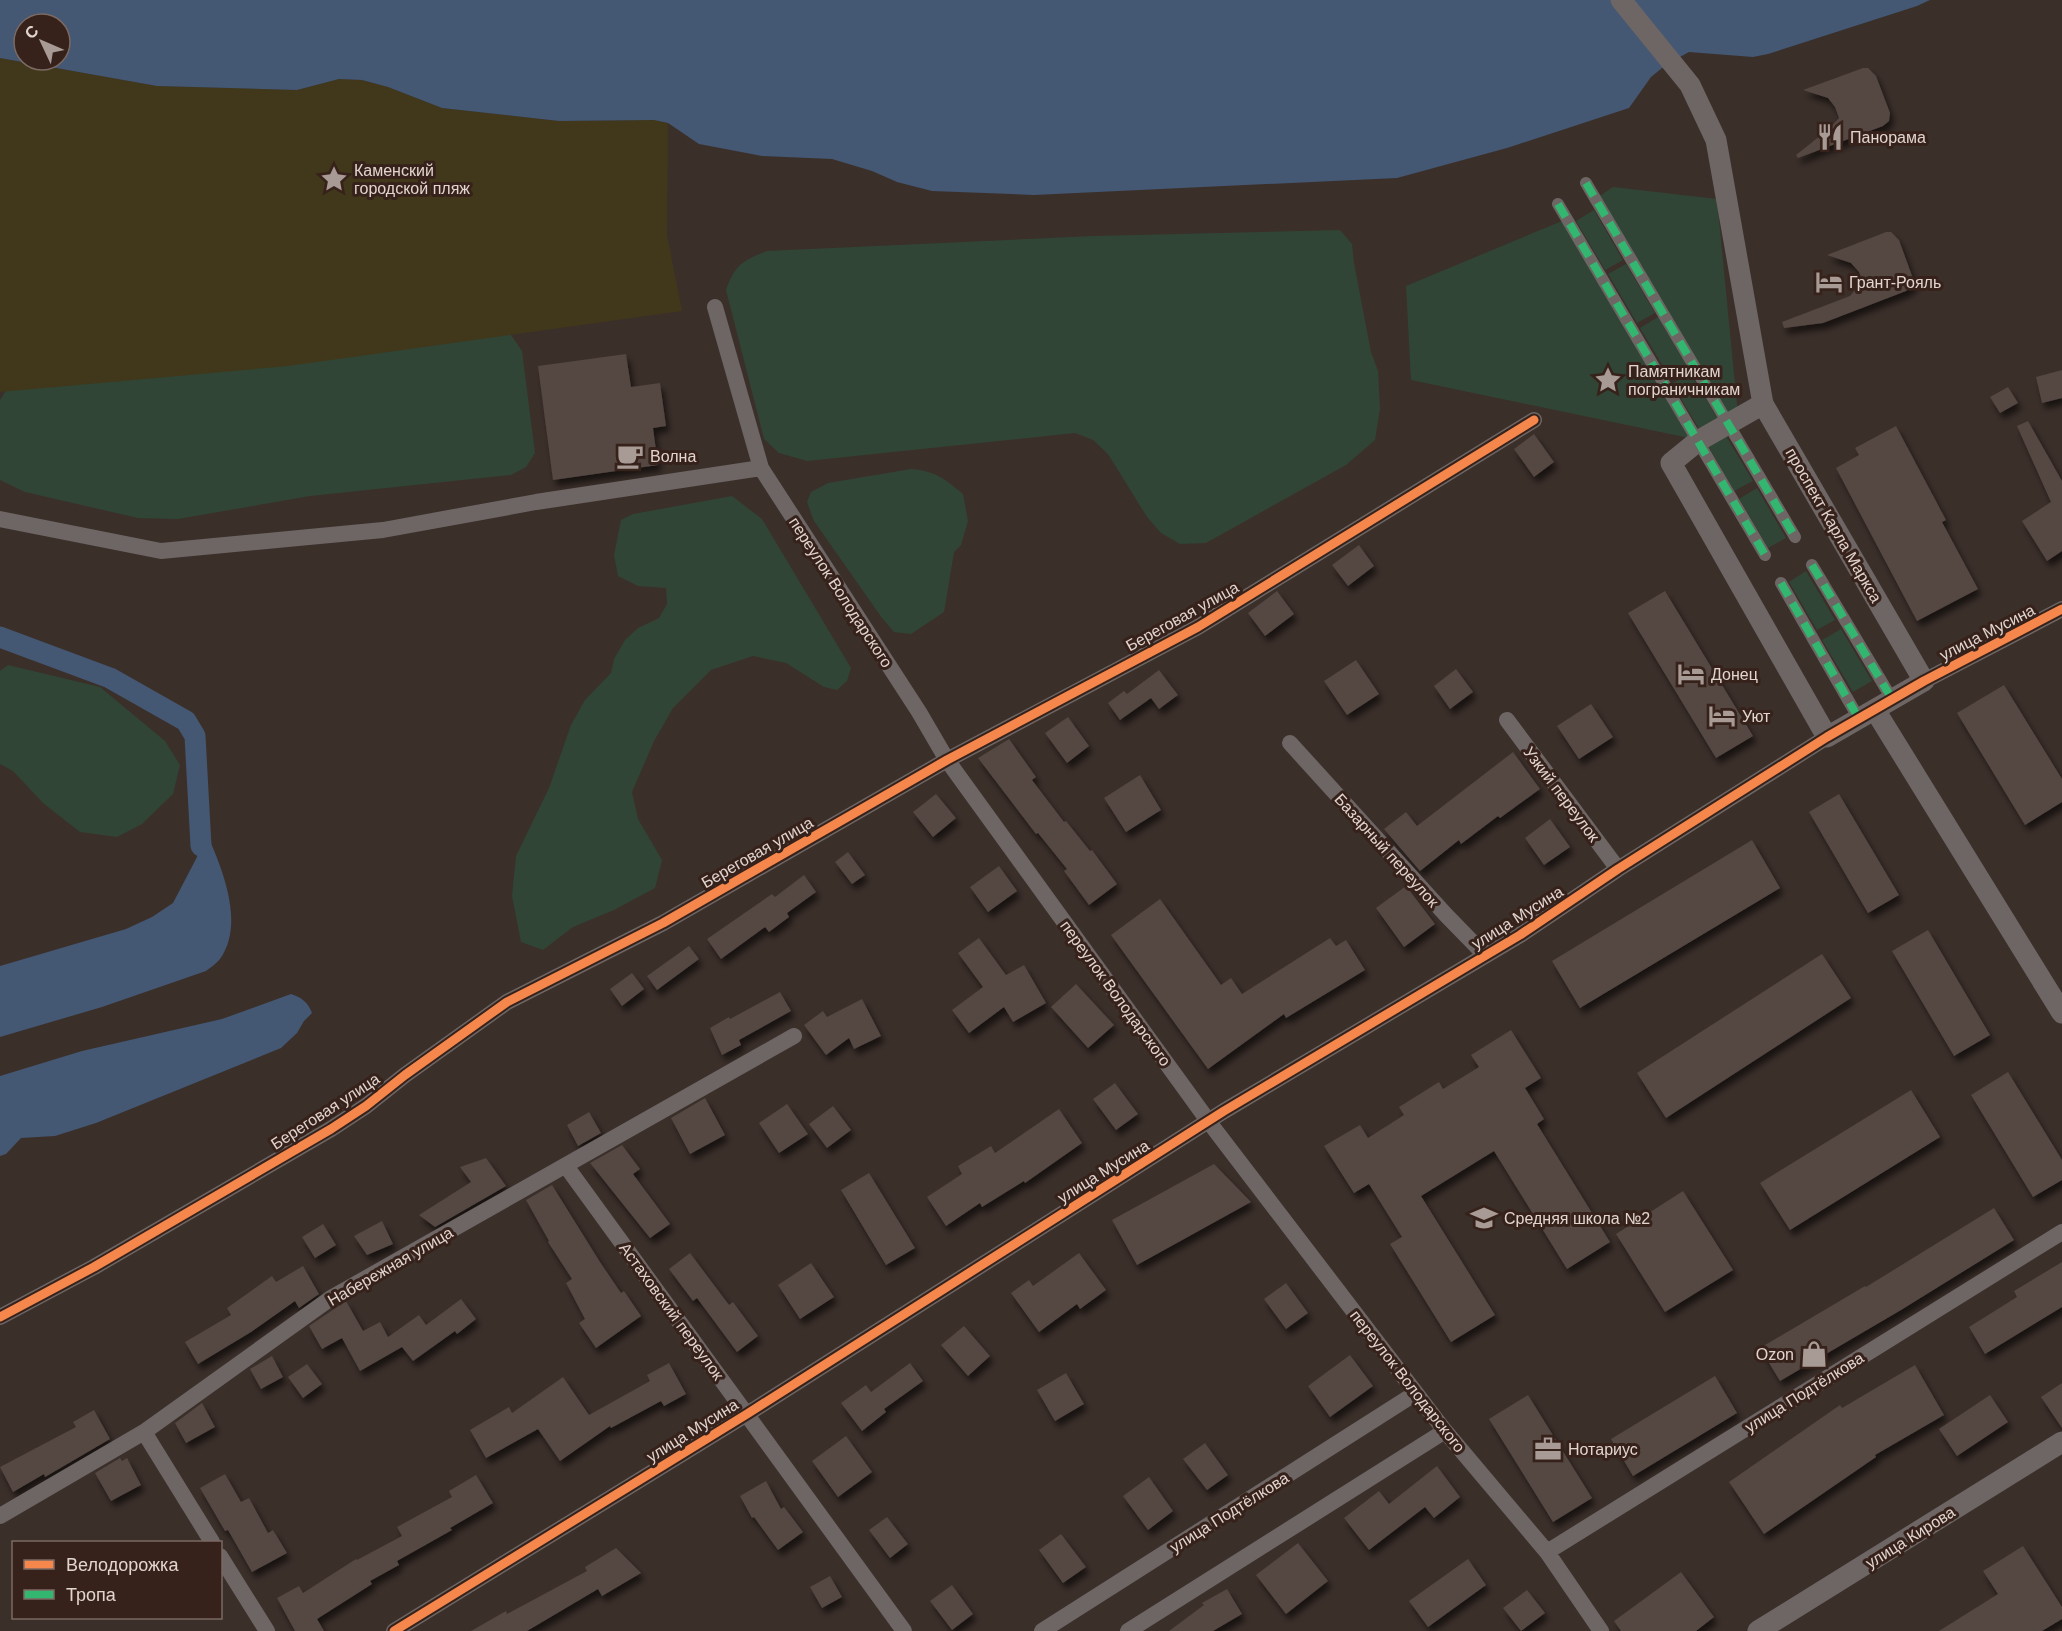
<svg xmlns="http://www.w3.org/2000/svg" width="2062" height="1631" font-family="Helvetica,sans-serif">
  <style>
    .green { fill: #304535 }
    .sand { fill: #41381b }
    .water { fill: #445773; fill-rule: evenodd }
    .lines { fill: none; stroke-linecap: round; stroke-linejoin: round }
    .canal { stroke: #445773; stroke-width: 21 }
    .building { fill: #544742; filter: url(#shadow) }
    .pedestrian { stroke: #6d6664; stroke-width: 12 }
    .minor { stroke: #6d6664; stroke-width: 16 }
    .tertiary { stroke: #6d6664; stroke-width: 21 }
    .quiet { stroke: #33b770; stroke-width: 8; stroke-dasharray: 15 8; stroke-linecap: butt }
    .cycleway-casing { stroke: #36221b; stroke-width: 13 }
    .cycleway { stroke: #f5874c; stroke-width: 9 }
    .labels { text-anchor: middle; stroke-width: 6; stroke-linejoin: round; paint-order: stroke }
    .poi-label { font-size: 16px; fill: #e2d4cf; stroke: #36221b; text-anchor: start }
    .street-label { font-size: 16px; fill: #e2d4cf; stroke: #36221b }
  </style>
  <defs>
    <filter id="shadow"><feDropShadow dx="3.5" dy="6" stdDeviation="3" flood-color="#0009"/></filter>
  </defs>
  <rect width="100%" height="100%" fill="#3b2f2a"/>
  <!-- green -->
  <path class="green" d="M1613,187L1717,199L1738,415L1729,420L1598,197Z
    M1594,210L1623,260L1605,270L1576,221Z
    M1562,221L1694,439L1411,380L1406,286Z
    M1340,230L1352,244L1354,263L1371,352L1378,371L1380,409L1375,440L1346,465L1206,543L1180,544L1161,533L1147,517L1108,454L1093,440L1075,433L807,461L779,453L764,439L726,290C735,265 743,260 767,251L1094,236Z
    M1626,264L1655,313L1637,323L1608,274Z
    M1658,317L1687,366L1669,376L1640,328Z
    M507,329L522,351L535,453L526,467L511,475L310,496L178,519L138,518L25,492L0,480V400L12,381Z
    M1690,373L1720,422L1701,432L1672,384Z
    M1723,431L1753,481L1734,491L1706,442Z
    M911,469C936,471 945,479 963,494L968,521L961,545L954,552L944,612L911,634L894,632L882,618L814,521L807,502L811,492L828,483Z
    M1757,488L1786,538L1768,548L1739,499Z
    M732,496L762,519L851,668L847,681L837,690L824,687L786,663L753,656L711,670L673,708L654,741L632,792L638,819L662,860L655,888L614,910L573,927L543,950L521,942L512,896L516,856L549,788L571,725L585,700L611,673L614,659L625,640L638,628L659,618L667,604L666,588L638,586L618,576L614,555L621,520L633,514Z
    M1806,571L1835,620L1817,630L1789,582Z
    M1841,629L1872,681L1853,692L1822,640Z
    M8,665L100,687L165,741L180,765L173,794L142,824L117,837L80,832L43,803L13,771L0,764V671Z"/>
  <!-- sand -->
  <path class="sand" d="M0,58L157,86L297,90L339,79L362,80L388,87L442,108L559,121L654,120L668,123L667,235L682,311L288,366L0,392Z"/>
  <!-- water -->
  <path class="water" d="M0,0H1930L1917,6L1768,54L1753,57L1689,52L1667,64L1651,77L1629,108L1507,148L1397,178L1034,195L932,191L897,182L872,171L832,159L762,156L699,144L668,123L654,120L559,121L442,108L388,87L362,80L339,79L297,90L157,86L0,58ZM24,24H60V60H24Z
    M200,818C217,857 248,919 220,959C216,964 210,968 206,971L102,1007L0,1037V966L126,929L152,917L173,903L197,857Z
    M291,994C302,998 308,1002 312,1013L304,1021L297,1033L281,1048L96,1123L55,1136L21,1138L6,1154L0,1156V1076L82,1051L222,1019Z"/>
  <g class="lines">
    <!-- canal -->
    <path class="canal" d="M0,637L110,678L186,721L195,736L201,846"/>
  </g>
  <!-- building -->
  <path class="building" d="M1863,68H1868L1876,76L1890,113L1889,121L1883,126L1798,158L1796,155L1830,128L1839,118L1835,107L1828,98L1803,90Z
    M1886,232H1891L1899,240L1915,284L1906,291L1823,323L1784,328L1782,322L1850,296L1862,282L1859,272L1851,263L1827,255Z
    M626,354L631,387L660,383L666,426L653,428L658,465L553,480L538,366Z
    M2062,370V398L2042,403L2036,377Z
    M2008,387L2018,403L2000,413L1990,397Z
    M2028,421L2062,481V551L2047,561L2022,521L2051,502L2017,426Z
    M1896,426L1946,520L1942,522L1978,589L1917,621L1836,468L1859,455L1855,448Z
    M1534,434L1554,462L1534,477L1514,449Z
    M1359,545L1374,566L1348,586L1332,565Z
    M1277,591L1294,614L1265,636L1248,613Z
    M1665,591L1753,736L1716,758L1628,613Z
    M1356,660L1379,694L1347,715L1324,681Z
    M1456,669L1473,692L1450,709L1434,686Z
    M1159,670L1178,695L1159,709L1151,698L1120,720L1108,703L1124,691L1127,694Z
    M2004,685L2062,779V802L2025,825L1957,713Z
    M1591,704L1613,737L1579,759L1557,726Z
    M1068,717L1089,746L1067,763L1045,733Z
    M1009,739L1036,777L1032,780L1064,822L1066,821L1090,851L1092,850L1117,884L1089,905L1064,871L1067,869L1038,833L1036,834L978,758Z
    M1513,752L1540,789L1500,818L1498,816L1461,844L1459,840L1420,871L1384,829L1406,812L1417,826Z
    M1140,775L1161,810L1126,832L1104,798Z
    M936,794L956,818L933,837L913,812Z
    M1839,794L1899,895L1868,913L1809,812Z
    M1550,819L1570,847L1544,865L1525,838Z
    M1752,840L1780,888L1580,1008L1552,961Z
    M848,852L865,875L852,884L835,862Z
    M999,866L1017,891L988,912L970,887Z
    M804,875L816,892L787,913L789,917L769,932L765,927L721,959L707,939L772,894L775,897Z
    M1406,886L1435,924L1404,947L1376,908Z
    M1160,899L1221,985L1231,978L1242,994L1330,938L1336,946L1346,940L1365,970L1286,1018L1284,1014L1208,1069L1111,935Z
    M1928,930L1990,1035L1954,1056L1892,951Z
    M979,938L1006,975L1024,965L1046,1003L1013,1022L1004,1007L969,1033L952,1010L983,987L958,953Z
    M689,946L699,959L657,990L647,976Z
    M1822,954L1851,998L1666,1118L1637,1073Z
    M632,973L644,989L622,1006L610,989Z
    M1076,984L1114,1025L1088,1048L1051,1007Z
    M780,992L791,1011L739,1040L741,1045L722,1055L710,1028L729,1017L730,1019Z
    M862,999L881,1036L854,1049L849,1038L826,1055L804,1025L823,1011L827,1017Z
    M1511,1030L1541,1078L1525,1088L1544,1119L1537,1124L1610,1242L1567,1269L1494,1151L1421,1196L1495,1315L1451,1342L1390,1244L1402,1237L1369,1184L1354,1193L1324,1146L1360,1125L1368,1138L1404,1115L1399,1107L1439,1082L1443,1089L1479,1067L1471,1055Z
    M2008,1072L2062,1160V1180L2033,1197L1971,1095Z
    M1115,1083L1138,1114L1116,1130L1093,1099Z
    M1911,1090L1940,1137L1790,1230L1760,1183Z
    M705,1098L725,1135L690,1154L671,1118Z
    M787,1104L808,1134L779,1153L759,1123Z
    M833,1106L851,1130L827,1148L809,1124Z
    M1059,1109L1082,1143L1025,1183L1024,1181L982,1207L980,1203L946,1226L927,1197L962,1174L958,1166L991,1146L995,1153Z
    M589,1112L601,1133L578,1146L567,1125Z
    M622,1145L640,1169L633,1174L670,1224L650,1238L590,1163Z
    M486,1158L506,1186L435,1227L419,1215L471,1182L460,1167Z
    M1214,1164L1251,1202L1137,1265L1112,1220Z
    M869,1173L915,1248L886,1265L841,1190Z
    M552,1185L600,1262L621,1293L624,1291L641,1316L596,1348L579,1323L585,1319L566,1283L572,1279L548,1242L549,1241L526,1200Z
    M1683,1191L1733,1270L1665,1312L1616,1234Z
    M1994,1208L2014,1240L1901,1310L1780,1381L1760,1348L1865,1286L1866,1287Z
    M382,1221L393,1244L367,1255L354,1236Z
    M323,1224L336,1245L315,1258L302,1237Z
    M690,1253L729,1305L733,1302L758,1336L737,1352L697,1298L693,1301L669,1269Z
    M1079,1253L1106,1290L1080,1309L1077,1304L1039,1332L1011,1293L1029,1280L1033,1286Z
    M2062,1262V1307L1985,1354L1969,1327L2017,1297L2014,1291Z
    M811,1263L834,1297L800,1319L778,1285Z
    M303,1266L319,1294L299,1308L295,1301L251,1332L198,1364L185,1342L231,1315L227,1308L272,1276L276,1282Z
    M1286,1283L1308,1313L1286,1329L1264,1299Z
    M461,1299L476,1319L457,1334L455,1331L413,1361L402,1347L360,1371L342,1338L322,1349L309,1326L346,1301L363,1331L380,1322L388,1337L419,1315L426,1325Z
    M964,1326L990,1356L968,1376L941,1345Z
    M1350,1355L1373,1386L1330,1417L1308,1386Z
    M272,1356L283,1377L261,1389L250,1369Z
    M669,1363L686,1394L664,1406L661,1401L611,1428L610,1426L560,1461L538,1429L486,1458L470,1430L509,1407L512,1413L563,1377L589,1415L650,1381L647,1375Z
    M910,1363L923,1381L884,1409L886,1412L862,1431L841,1403L866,1385L871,1392Z
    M307,1364L322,1384L303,1398L288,1377Z
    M1915,1365L1944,1415L1875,1455L1876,1457L1764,1534L1729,1482L1840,1405L1842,1408Z
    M1066,1373L1084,1404L1055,1421L1037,1390Z
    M1715,1376L1737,1413L1633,1476L1611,1439Z
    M2062,1383V1428L2041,1397Z
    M1528,1395L1592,1498L1553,1522L1489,1419Z
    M1990,1395L2008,1422L1957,1456L1939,1429Z
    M202,1403L215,1427L186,1443L175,1423Z
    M94,1410L110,1439L45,1477L44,1474L13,1492L0,1467L76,1427L73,1422Z
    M846,1436L872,1472L838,1497L812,1461Z
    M1205,1443L1228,1475L1207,1490L1183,1459Z
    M120,1458L122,1461L127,1458L141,1485L111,1501L95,1473Z
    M1437,1466L1460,1497L1434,1518L1425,1507L1369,1550L1344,1518L1379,1491L1389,1504Z
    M225,1474L241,1502L249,1498L268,1533L273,1530L287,1553L252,1572L228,1530L225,1531L200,1488Z
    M476,1475L493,1503L450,1528L452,1530L397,1561L399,1565L370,1581L372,1584L317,1619L324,1631H295L277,1598L299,1586L303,1593L356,1559L357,1560L402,1536L397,1527L452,1497L449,1491Z
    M1149,1477L1173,1511L1148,1530L1123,1496Z
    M766,1481L781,1509L784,1507L803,1532L778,1550L754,1517L752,1518L740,1496Z
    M887,1517L908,1544L890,1558L869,1530Z
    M1061,1534L1086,1567L1063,1583L1039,1550Z
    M1298,1543L1328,1581L1286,1614L1256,1575Z
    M2023,1546L2062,1607V1619L2042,1631H1939L1998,1594L1983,1571Z
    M616,1548L641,1573L602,1596L598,1589L527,1631H471L506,1611L507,1614L587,1571L585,1567Z
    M1468,1559L1486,1585L1428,1627L1409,1601Z
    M1681,1572L1714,1617L1696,1631H1621L1614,1621Z
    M830,1576L842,1597L822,1608L810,1587Z
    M952,1585L973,1614L952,1630L930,1601Z
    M1227,1589L1242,1614L1213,1631H1169L1204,1605L1202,1603Z
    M1527,1590L1545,1613L1521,1631L1503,1608Z"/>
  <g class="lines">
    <!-- pedestrian -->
    <path class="pedestrian" d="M1586,183L1795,537
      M1558,204L1765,555
      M1812,565L1892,699
      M1781,583L1859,719"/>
    <!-- minor -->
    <path class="minor" d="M715,307L761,468L919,712L947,760L1209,1122L1445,1431L1547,1552L1601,1631
      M0,519L161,551L383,530L536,502L761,468
      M1924,681L2062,609
      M1507,720L1618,869
      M1290,743L1446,915L1485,955
      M566,1166L904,1631
      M0,1317L94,1267L331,1129L366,1106L405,1075L507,1002L663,923L947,760L1198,627L1534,420
      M144,1432L212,1542
      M0,1516L144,1432L331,1298L794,1036
      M1547,1552L2062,1232
      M220,1556L267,1631
      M394,1631L747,1414L1224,1111L1520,935L1618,869L1827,737
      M1042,1631L1416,1393
      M1128,1631L1445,1431"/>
    <!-- tertiary -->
    <path class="tertiary" d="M1621,0L1690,85L1716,140L1763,404L1924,681L1827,737L1671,463L1698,441L1763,404
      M1875,710L2062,1013
      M1758,1631L2062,1442"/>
    <!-- quiet -->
    <path class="quiet" d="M1586,183L1795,537
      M1558,204L1765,555
      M1812,565L1892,699
      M1781,583L1859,719"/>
    <defs>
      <path id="cycleway" d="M0,1317L94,1267L331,1129L366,1106L405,1075L507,1002L663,923L947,760L1198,627L1534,420
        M394,1631L747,1414L1224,1111L1520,935L1618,869L1827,737L1924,681L2062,609"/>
    </defs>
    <!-- cycleway casing -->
    <use href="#cycleway" class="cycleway-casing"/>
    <!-- cycleway -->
    <use href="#cycleway" class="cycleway"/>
  </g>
  <!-- icons -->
  <defs>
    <symbol id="restaurant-bare" viewBox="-9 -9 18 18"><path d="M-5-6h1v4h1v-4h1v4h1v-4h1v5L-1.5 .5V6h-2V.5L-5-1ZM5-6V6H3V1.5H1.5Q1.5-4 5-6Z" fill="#a89a95" stroke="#36221b" stroke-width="2.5" paint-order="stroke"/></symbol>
    <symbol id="sight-bare" viewBox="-9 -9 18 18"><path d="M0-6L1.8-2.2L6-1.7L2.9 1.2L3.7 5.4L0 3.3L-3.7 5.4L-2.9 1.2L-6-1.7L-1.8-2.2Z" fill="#a89a95" stroke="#36221b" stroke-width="2.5" paint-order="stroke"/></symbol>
    <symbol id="hotel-bare" viewBox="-9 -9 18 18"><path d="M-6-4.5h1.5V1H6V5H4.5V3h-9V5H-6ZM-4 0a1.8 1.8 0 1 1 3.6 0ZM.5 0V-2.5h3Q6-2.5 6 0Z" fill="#a89a95" stroke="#36221b" stroke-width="2.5" paint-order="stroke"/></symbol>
    <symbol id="cafe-bare" viewBox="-9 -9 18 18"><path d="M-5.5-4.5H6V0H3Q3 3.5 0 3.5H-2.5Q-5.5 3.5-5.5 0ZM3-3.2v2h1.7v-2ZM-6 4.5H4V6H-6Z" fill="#a89a95" stroke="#36221b" stroke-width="2.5" paint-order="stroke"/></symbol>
    <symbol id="school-bare" viewBox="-9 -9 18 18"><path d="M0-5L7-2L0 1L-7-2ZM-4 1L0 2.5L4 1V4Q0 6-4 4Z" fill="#a89a95" stroke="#36221b" stroke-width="2.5" paint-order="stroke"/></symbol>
    <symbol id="shop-bare" viewBox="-9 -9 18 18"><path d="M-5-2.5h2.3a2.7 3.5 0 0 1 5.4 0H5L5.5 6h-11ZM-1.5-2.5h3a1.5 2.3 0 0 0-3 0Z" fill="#a89a95" stroke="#36221b" stroke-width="2.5" paint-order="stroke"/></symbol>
    <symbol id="office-bare" viewBox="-9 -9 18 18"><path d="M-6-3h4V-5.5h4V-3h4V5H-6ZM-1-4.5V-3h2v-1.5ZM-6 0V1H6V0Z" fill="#a89a95" stroke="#36221b" stroke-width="2.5" paint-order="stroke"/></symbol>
  </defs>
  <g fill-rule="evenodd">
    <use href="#restaurant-bare" x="1811" y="118" width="38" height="38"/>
    <use href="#sight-bare" x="315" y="160" width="38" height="38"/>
    <use href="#hotel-bare" x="1810" y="263" width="38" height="38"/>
    <use href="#sight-bare" x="1589" y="361" width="38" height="38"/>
    <use href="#cafe-bare" x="611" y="437" width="38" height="38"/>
    <use href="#hotel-bare" x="1672" y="655" width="38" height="38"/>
    <use href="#hotel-bare" x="1703" y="697" width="38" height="38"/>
    <use href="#school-bare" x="1465" y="1199" width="38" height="38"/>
    <use href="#shop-bare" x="1795" y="1335" width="38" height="38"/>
    <use href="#office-bare" x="1529" y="1430" width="38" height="38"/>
  </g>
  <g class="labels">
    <!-- poi labels -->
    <g class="poi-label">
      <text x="1850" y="143">Панорама</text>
      <text x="354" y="176">Каменский<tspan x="354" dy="18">городской пляж</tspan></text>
      <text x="1849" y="288">Грант-Рояль</text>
      <text x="1628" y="377">Памятникам<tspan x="1628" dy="18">пограничникам</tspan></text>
      <text x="650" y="462">Волна</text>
      <text x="1711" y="680">Донец</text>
      <text x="1742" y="722">Уют</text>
      <text x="1504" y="1224">Средняя школа №2</text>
      <text x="1794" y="1360" text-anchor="end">Ozon</text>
      <text x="1568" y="1455">Нотариус</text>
    </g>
    <!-- street labels -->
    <g class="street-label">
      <text transform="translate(1834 525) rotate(60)" y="6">проспект Карла Маркса</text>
      <text transform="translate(841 592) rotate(57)" y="6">переулок Володарского</text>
      <text transform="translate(1182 616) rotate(-29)" y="6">Береговая улица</text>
      <text transform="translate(1987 632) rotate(-27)" y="6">улица Мусина</text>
      <text transform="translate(1562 794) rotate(53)" y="6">Узкий переулок</text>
      <text transform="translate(1387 850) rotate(48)" y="6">Базарный переулок</text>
      <text transform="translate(757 852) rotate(-30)" y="6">Береговая улица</text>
      <text transform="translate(1517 917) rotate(-32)" y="6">улица Мусина</text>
      <text transform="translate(1116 993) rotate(54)" y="6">переулок Володарского</text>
      <text transform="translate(325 1111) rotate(-33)" y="6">Береговая улица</text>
      <text transform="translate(1103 1171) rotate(-32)" y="6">улица Мусина</text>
      <text transform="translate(390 1266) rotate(-30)" y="6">Набережная улица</text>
      <text transform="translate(672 1311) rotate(54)" y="6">Астаховский переулок</text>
      <text transform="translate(1408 1381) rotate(52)" y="6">переулок Володарского</text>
      <text transform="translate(1804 1392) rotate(-32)" y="6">улица Подтёлкова</text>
      <text transform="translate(692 1430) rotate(-32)" y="6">улица Мусина</text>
      <text transform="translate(1229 1512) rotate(-32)" y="6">улица Подтёлкова</text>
      <text transform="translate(1910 1537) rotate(-32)" y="6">улица Кирова</text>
    </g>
  </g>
  <!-- legend -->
  <rect x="12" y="1541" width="210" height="78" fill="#36221b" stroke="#7b6963" stroke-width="1.5"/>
  <rect x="24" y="1560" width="30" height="9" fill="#f5874c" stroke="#7b6963" stroke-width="1.5"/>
  <text x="66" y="1571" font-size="18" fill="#e2d4cf">Велодорожка</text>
  <rect x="24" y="1590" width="30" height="9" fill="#33b770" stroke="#7b6963" stroke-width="1.5"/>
  <text x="66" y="1601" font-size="18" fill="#e2d4cf">Тропа</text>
  <!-- north arrow -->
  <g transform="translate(42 42) rotate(314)"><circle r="28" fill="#36221b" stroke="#7b6963" stroke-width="1.5"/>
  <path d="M0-4.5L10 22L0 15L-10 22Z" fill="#a89a95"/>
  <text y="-9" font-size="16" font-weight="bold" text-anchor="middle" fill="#e2d4cf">С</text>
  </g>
</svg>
